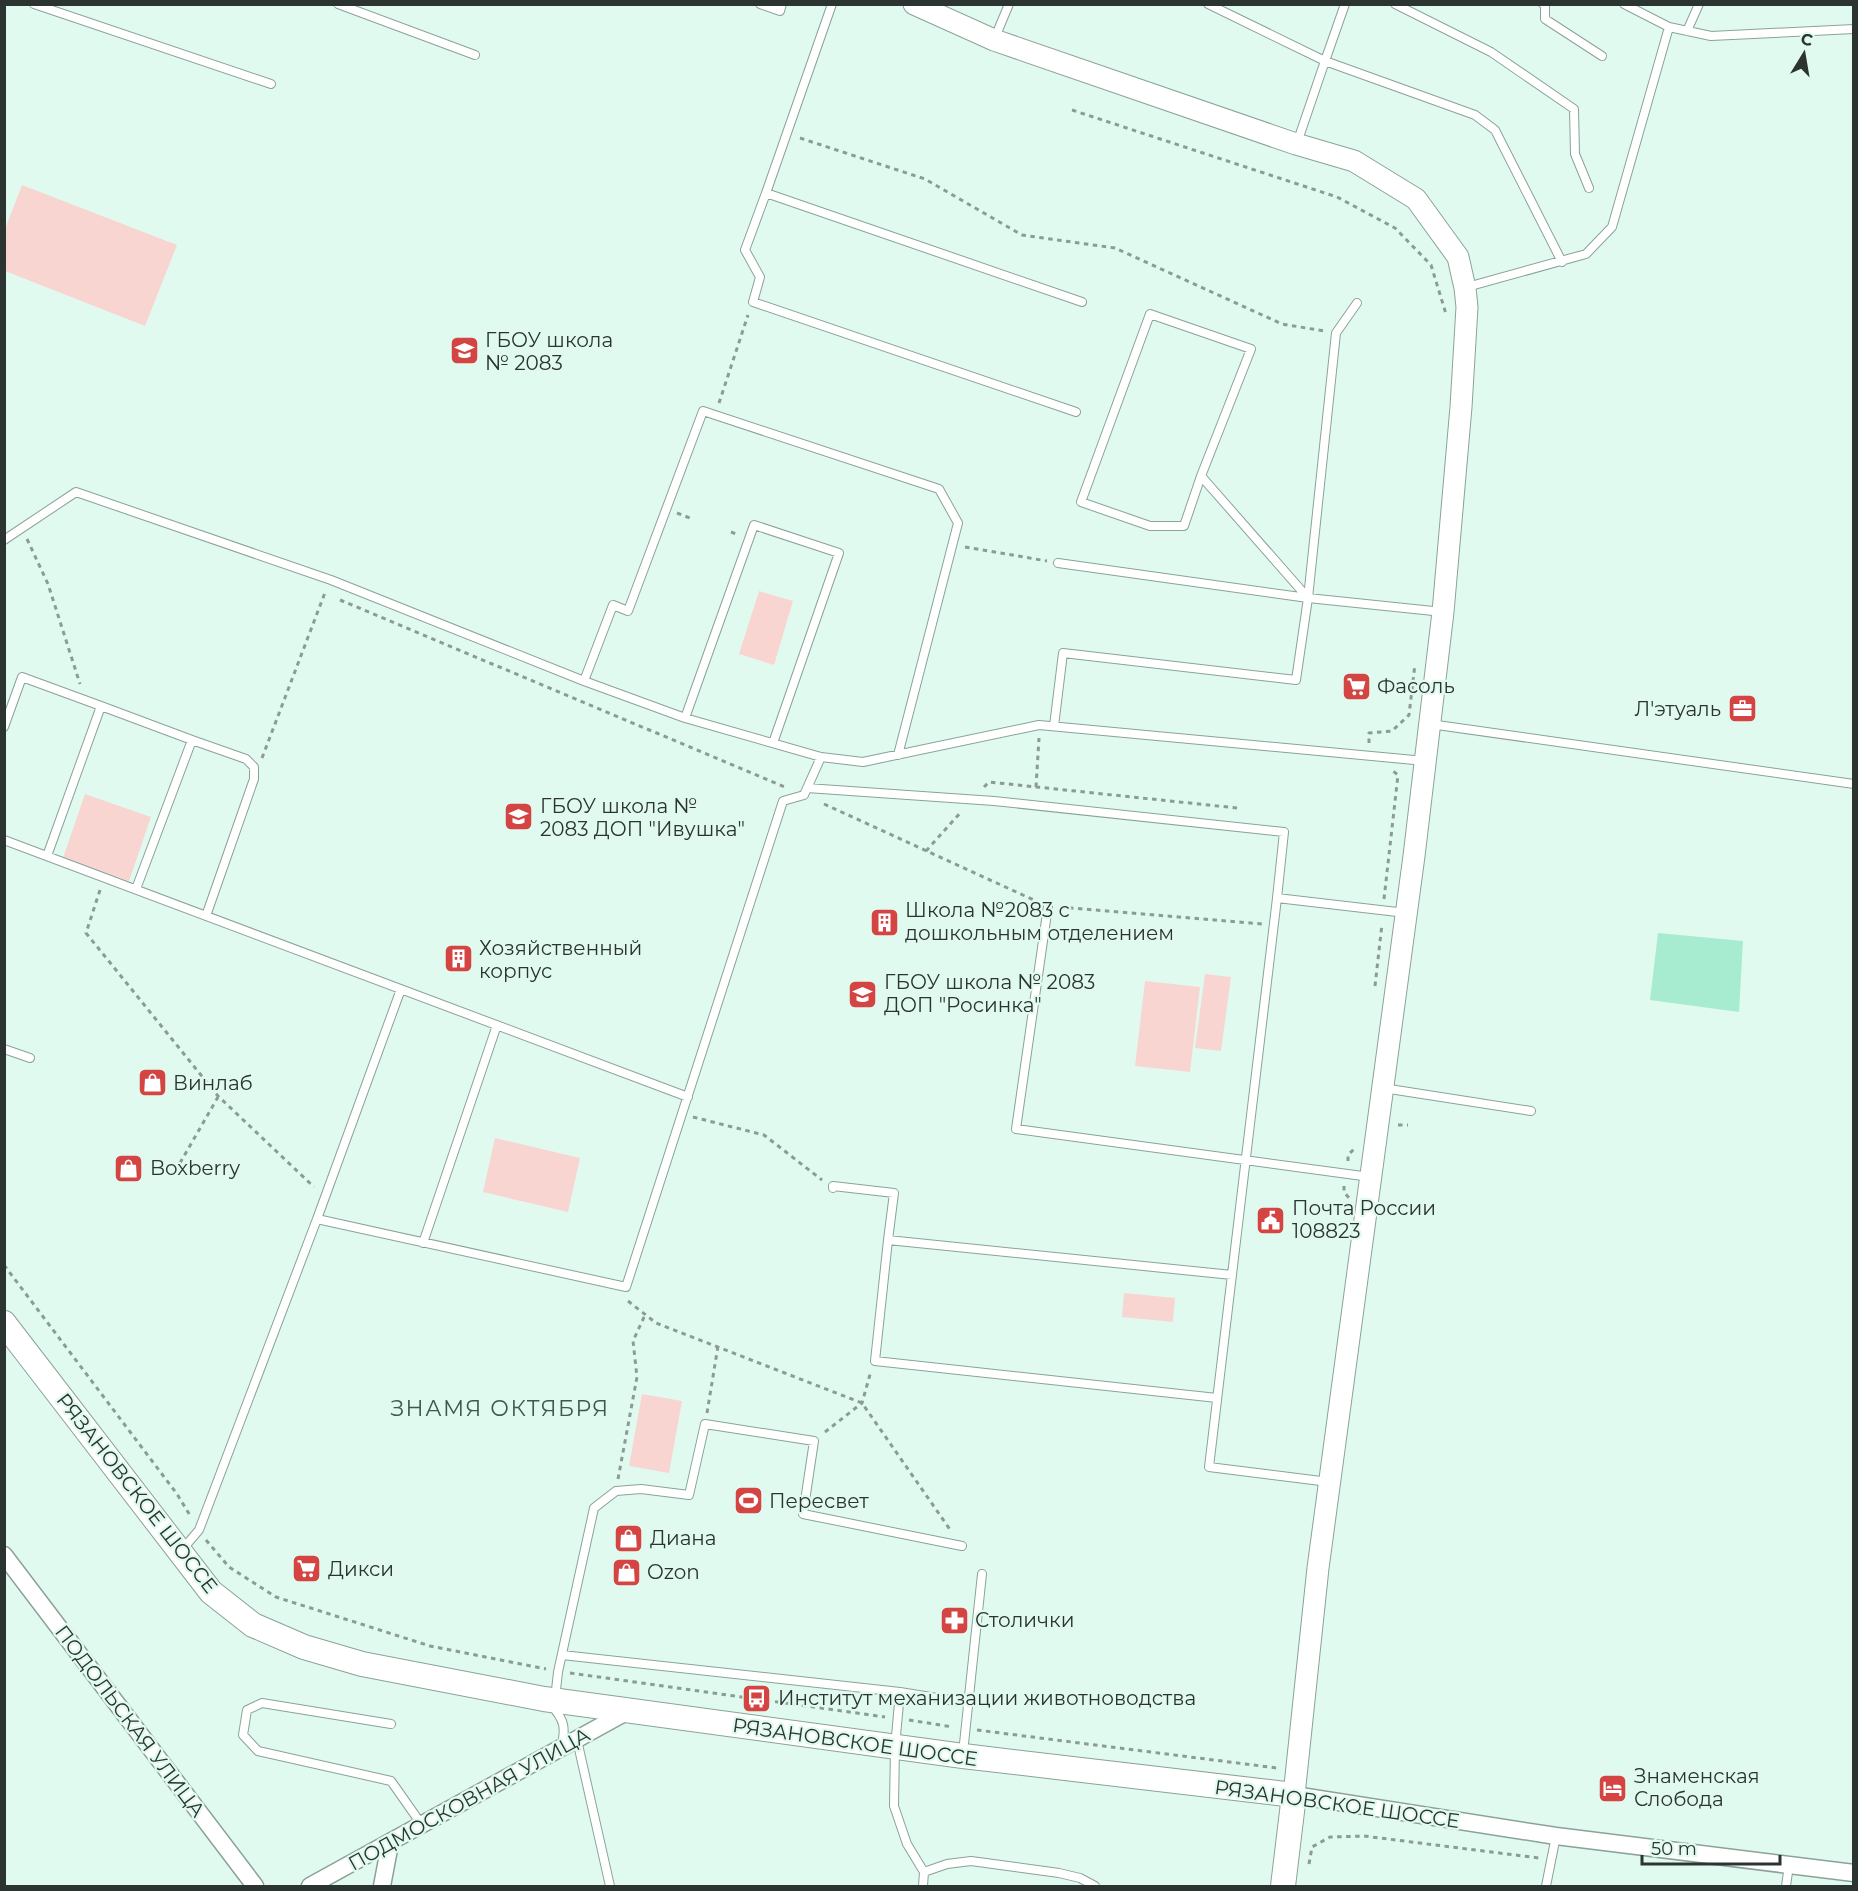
<svg xmlns="http://www.w3.org/2000/svg" width="1858" height="1891" font-family="Montserrat,sans-serif">
  <style>
    .green { fill: #f9d5d2 }
    .water { fill: #a7ebd0 }
    .lines { fill: none; stroke-linecap: round; stroke-linejoin: round }
    .service-casing { stroke: #8ba298; stroke-width: 10 }
    .minor-casing { stroke: #8ba298; stroke-width: 19 }
    .tertiary-casing { stroke: #8ba298; stroke-width: 23 }
    .secondary-casing { stroke: #8ba298; stroke-width: 26 }
    .path { stroke: #8b9c94; stroke-width: 3; stroke-dasharray: 4.5 4.5; stroke-linecap: butt }
    .service { stroke: #fff; stroke-width: 8 }
    .minor { stroke: #fff; stroke-width: 16 }
    .tertiary { stroke: #fff; stroke-width: 21 }
    .secondary { stroke: #fff; stroke-width: 24 }
    .labels { text-anchor: middle; stroke-width: 4.5; stroke-linejoin: round; paint-order: stroke }
    .poi-label { font-size: 20px; fill: #2b3430; stroke: #e1faef; text-anchor: start }
    .street-label { font-size: 20px; fill: #2b3430; stroke: #e1faef }
    .quarter-label { font-size: 22px; letter-spacing: 1.5px; fill: #41564e; stroke: #e1faef }
  </style>
  <rect width="100%" height="100%" fill="#e1faef"/>
  <!-- green -->
  <path class="green" d="M22,185L177,245L145,326L5,271V229Z
    M759,591L793,601L774,665L739,654Z
    M85,794L151,817L129,881L63,858Z
    M1205,974L1231,977L1221,1051L1195,1048Z
    M1145,981L1200,987L1190,1072L1135,1066Z
    M495,1138L580,1158L568,1212L483,1192Z
    M1124,1293L1175,1298L1173,1322L1122,1317Z
    M642,1394L682,1401L669,1473L629,1466Z"/>
  <!-- water -->
  <path class="water" d="M1658,933L1743,941L1739,1012L1650,1000Z"/>
  <g class="lines">
    <defs>
      <path id="service" d="M34,4L271,84
        M338,4L475,55
        M760,4L780,11L782,4
        M832,4L766,193L1082,302
        M1208,4L1325,61L1345,4
        M1395,4L1491,52L1574,109L1575,154L1589,188
        M1543,4L1545,6V19L1602,56
        M1669,27L1711,36L1854,29
        M1687,31L1699,4
        M994,40L1009,4
        M1297,143L1325,61L1475,115L1495,130L1562,262
        M766,193L745,250L760,277L753,302L1076,412
        M1467,287L1586,254L1612,227L1669,27L1624,4
        M4,540L76,492L331,580L584,681L685,718L821,757L863,762L1039,725L1425,761
        M1058,563L1308,598L1443,612
        M1308,598L1336,333L1357,303
        M584,681L613,605L628,611L703,411L939,489L958,523L898,755
        M101,706L192,740
        M685,718L754,525L839,553L773,743
        M1430,724L1854,784
        M1054,726L1063,653L1296,680L1308,598L1201,476L1251,349L1150,314L1081,502L1150,526H1184L1201,476
        M4,727L22,677L101,706L47,856
        M807,788L994,801L1284,832L1277,898
        M4,840L688,1097
        M136,889L192,740L246,759L254,767V779L206,916
        M1048,906L1016,1129L1370,1177
        M4,1049L30,1058
        M1383,1088L1531,1111
        M833,1188V1186L894,1193L888,1240
        M317,1219L401,989
        M423,1243L497,1025
        M1217,1398L875,1361L888,1240L1232,1275
        M1329,1482L1209,1467L1277,898L1406,913
        M181,1551L199,1530L317,1219L626,1287L783,801L804,795L821,757
        M562,1655L900,1692L968,1703
        M900,1692L895,1747L894,1806L907,1844L924,1872L923,1886
        M555,1699L558,1672L594,1508L616,1491L641,1489L689,1495L705,1424L814,1441L803,1514L962,1546
        M551,1705C565,1720 566,1729 561,1748
        M391,1724L262,1703L247,1710L243,1735L258,1751L391,1781L422,1825
        M577,1740L610,1886
        M963,1753L982,1574
        M924,1872L947,1864L971,1861L1059,1873L1080,1878L1095,1886
        M1546,1886L1556,1836
        M1786,1886L1789,1865"/>
      <path id="minor" d="M4,1555L255,1886
        M1294,1795L1556,1836L1854,1873
        M310,1886L628,1711
        M382,1886L390,1844"/>
      <path id="tertiary" d="M914,4L994,40L1296,144L1354,161L1416,199L1458,257L1465,288L1467,307L1461,407L1443,612L1414,856L1318,1568L1294,1795"/>
      <path id="secondary" d="M4,1323L211,1592L253,1625L304,1647L362,1664L544,1699L963,1756L1294,1795L1283,1886"/>
    </defs>
    <!-- service casing -->
    <use href="#service" class="service-casing"/>
    <!-- minor casing -->
    <use href="#minor" class="minor-casing"/>
    <!-- tertiary casing -->
    <use href="#tertiary" class="tertiary-casing"/>
    <!-- secondary casing -->
    <use href="#secondary" class="secondary-casing"/>
    <!-- path -->
    <path class="path" d="M1072,110L1337,197L1395,228L1431,265L1446,314
      M800,138L925,179L1022,235L1115,248L1282,324L1324,331
      M719,403L748,315
      M677,513L690,518
      M731,532L739,535
      M27,539L48,584L80,684
      M965,547L1047,561
      M340,600L785,787
      M1369,743V733L1392,731L1409,715L1415,664
      M262,758L326,590
      M984,787L989,782L1237,808
      M1036,787L1039,738
      M824,804L1036,901
      M926,851L961,812
      M100,890L86,933L218,1096L314,1187
      M1384,899L1398,775L1393,771
      M1060,907L1262,924
      M1375,986L1382,924
      M693,1117L764,1135L822,1180
      M1398,1125H1408
      M1348,1161V1155L1354,1149
      M180,1163L218,1097
      M1344,1186V1192L1349,1198
      M4,1265L177,1494L191,1517
      M628,1301L656,1323L862,1403L951,1531
      M707,1413L718,1346
      M825,1432L862,1403L871,1371
      M618,1479L637,1377L633,1341L645,1315
      M206,1540L229,1567L276,1597L430,1646L546,1669
      M570,1673L885,1717
      M909,1720L953,1727
      M977,1730L1277,1768
      M1309,1864L1312,1847L1330,1837L1364,1836L1539,1858"/>
    <!-- service -->
    <use href="#service" class="service"/>
    <!-- minor -->
    <use href="#minor" class="minor"/>
    <!-- tertiary -->
    <use href="#tertiary" class="tertiary"/>
    <!-- secondary -->
    <use href="#secondary" class="secondary"/>
  </g>
  <!-- icons -->
  <defs>
    <symbol id="school-square" viewBox="-11 -11 22 22"><rect x="-9" y="-9" width="18" height="18" rx="4" fill="#d44443" stroke="#e1faef"/><path d="M0-5L7-2L0 1L-7-2ZM-4 1L0 2.5L4 1V4Q0 6-4 4Z" fill="#fff"/></symbol>
    <symbol id="supermarket-square" viewBox="-11 -11 22 22"><rect x="-9" y="-9" width="18" height="18" rx="4" fill="#d44443" stroke="#e1faef"/><path d="M-6-5.5h2.5l.6 2H6L4.5 2H-2.5L-4.4-4H-6ZM-1.5 3.2a1.3 1.3 0 1 0 .1 0ZM3 3.2a1.3 1.3 0 1 0 .1 0Z" fill="#fff"/></symbol>
    <symbol id="office-square" viewBox="-11 -11 22 22"><rect x="-9" y="-9" width="18" height="18" rx="4" fill="#d44443" stroke="#e1faef"/><path d="M-6-3h4V-5.5h4V-3h4V5H-6ZM-1-4.5V-3h2v-1.5ZM-6 0V1H6V0Z" fill="#fff"/></symbol>
    <symbol id="building-square" viewBox="-11 -11 22 22"><rect x="-9" y="-9" width="18" height="18" rx="4" fill="#d44443" stroke="#e1faef"/><path d="M-4-6H4V6H1V3H-1V6H-4ZM-2.5-4.3h1.7v1.8h-1.7ZM.8-4.3h1.7v1.8H.8ZM-2.5-1h1.7V.8h-1.7ZM.8-1h1.7V.8H.8Z" fill="#fff"/></symbol>
    <symbol id="shop-square" viewBox="-11 -11 22 22"><rect x="-9" y="-9" width="18" height="18" rx="4" fill="#d44443" stroke="#e1faef"/><path d="M-5-2.5h2.3a2.7 3.5 0 0 1 5.4 0H5L5.5 6h-11ZM-1.5-2.5h3a1.5 2.3 0 0 0-3 0Z" fill="#fff"/></symbol>
    <symbol id="civic-square" viewBox="-11 -11 22 22"><rect x="-9" y="-9" width="18" height="18" rx="4" fill="#d44443" stroke="#e1faef"/><path d="M-.6-6.5H3V-4.5H.6V-3L4-1V1h2V6H-6V1h2V-1L-.6-3ZM-1.2 2.5V6h2.4V2.5Z" fill="#fff"/></symbol>
    <symbol id="stadium-square" viewBox="-11 -11 22 22"><rect x="-9" y="-9" width="18" height="18" rx="4" fill="#d44443" stroke="#e1faef"/><path d="M0-5a6.5 5 0 1 0 0 10a6.5 5 0 1 0 0-10ZM-3.5-1.8h7v3.6h-7Z" fill="#fff"/></symbol>
    <symbol id="pharmacy-square" viewBox="-11 -11 22 22"><rect x="-9" y="-9" width="18" height="18" rx="4" fill="#d44443" stroke="#e1faef"/><path d="M-2-6h4v4h4v4h-4v4h-4v-4h-4v-4h4Z" fill="#fff"/></symbol>
    <symbol id="bus-square" viewBox="-11 -11 22 22"><rect x="-9" y="-9" width="18" height="18" rx="4" fill="#d44443" stroke="#e1faef"/><path d="M-5-6H5V4H4V6H2V4H-2V6H-4V4H-5ZM-3.5-4V0h7V-4ZM-3.5 1.2v1.5H-2V1.2ZM2 1.2v1.5H3.5V1.2Z" fill="#fff"/></symbol>
    <symbol id="hotel-square" viewBox="-11 -11 22 22"><rect x="-9" y="-9" width="18" height="18" rx="4" fill="#d44443" stroke="#e1faef"/><path d="M-6-4.5h1.5V1H6V5H4.5V3h-9V5H-6ZM-4 0a1.8 1.8 0 1 1 3.6 0ZM.5 0V-2.5h3Q6-2.5 6 0Z" fill="#fff"/></symbol>
  </defs>
  <g fill-rule="evenodd">
    <use href="#school-square" x="448" y="334" width="33" height="33"/>
    <use href="#supermarket-square" x="1340" y="670" width="33" height="33"/>
    <use href="#office-square" x="1726" y="692" width="33" height="33"/>
    <use href="#school-square" x="502" y="800" width="33" height="33"/>
    <use href="#building-square" x="868" y="906" width="33" height="33"/>
    <use href="#building-square" x="442" y="942" width="33" height="33"/>
    <use href="#school-square" x="846" y="978" width="33" height="33"/>
    <use href="#shop-square" x="136" y="1066" width="33" height="33"/>
    <use href="#shop-square" x="112" y="1152" width="33" height="33"/>
    <use href="#civic-square" x="1254" y="1204" width="33" height="33"/>
    <use href="#stadium-square" x="732" y="1484" width="33" height="33"/>
    <use href="#shop-square" x="612" y="1522" width="33" height="33"/>
    <use href="#supermarket-square" x="290" y="1552" width="33" height="33"/>
    <use href="#shop-square" x="610" y="1556" width="33" height="33"/>
    <use href="#pharmacy-square" x="938" y="1604" width="33" height="33"/>
    <use href="#bus-square" x="740" y="1682" width="33" height="33"/>
    <use href="#hotel-square" x="1596" y="1772" width="33" height="33"/>
  </g>
  <g class="labels">
    <!-- poi labels -->
    <g class="poi-label">
      <text x="485" y="347">ГБОУ школа<tspan x="485" dy="23">№ 2083</tspan></text>
      <text x="1377" y="693">Фасоль</text>
      <text x="1721" y="716" text-anchor="end">Л'этуаль</text>
      <text x="540" y="813">ГБОУ школа №<tspan x="540" dy="23">2083 ДОП "Ивушка"</tspan></text>
      <text x="905" y="917">Школа №2083 с<tspan x="905" dy="23">дошкольным отделением</tspan></text>
      <text x="479" y="955">Хозяйственный<tspan x="479" dy="23">корпус</tspan></text>
      <text x="884" y="989">ГБОУ школа № 2083<tspan x="884" dy="23">ДОП "Росинка"</tspan></text>
      <text x="173" y="1090">Винлаб</text>
      <text x="150" y="1175">Boxberry</text>
      <text x="1292" y="1215">Почта России<tspan x="1292" dy="23">108823</tspan></text>
      <text x="769" y="1508">Пересвет</text>
      <text x="650" y="1545">Диана</text>
      <text x="328" y="1576">Дикси</text>
      <text x="647" y="1579">Ozon</text>
      <text x="975" y="1627">Столички</text>
      <text x="778" y="1705">Институт механизации животноводства</text>
      <text x="1634" y="1783">Знаменская<tspan x="1634" dy="23">Слобода</tspan></text>
    </g>
    <!-- street labels -->
    <g class="street-label">
      <text transform="translate(137 1493) rotate(52)" y="7">РЯЗАНОВСКОЕ ШОССЕ</text>
      <text transform="translate(130 1721) rotate(53)" y="7">ПОДОЛЬСКАЯ УЛИЦА</text>
      <text transform="translate(855 1742) rotate(8)" y="7">РЯЗАНОВСКОЕ ШОССЕ</text>
      <text transform="translate(469 1799) rotate(-29)" y="7">ПОДМОСКОВНАЯ УЛИЦА</text>
      <text transform="translate(1337 1804) rotate(8)" y="7">РЯЗАНОВСКОЕ ШОССЕ</text>
    </g>
    <!-- quarter labels -->
    <g class="quarter-label">
      <text x="500" y="1416">ЗНАМЯ ОКТЯБРЯ</text>
    </g>
  </g>
  <!-- border -->
  <rect width="1858" height="1891" fill="none" stroke="#2b3430" stroke-width="12"/>
  <!-- north arrow -->
  <g transform="translate(1804 54) rotate(11)" stroke="#e1faef" stroke-width="4.5" paint-order="stroke">
  <path d="M0-4.5L10 22L0 15L-10 22Z" fill="#2b3430"/>
  <text y="-9" font-size="16" font-weight="bold" text-anchor="middle" fill="#2b3430">С</text>
  </g>
  <!-- scale -->
  <path d="M1642 1855v9h138v-9" fill="none" stroke="#2b3430" stroke-width="3"/>
  <text x="1651" y="1855" font-size="18" fill="#2b3430" stroke="#e1faef" stroke-width="4.5" paint-order="stroke">50 m</text>
</svg>
